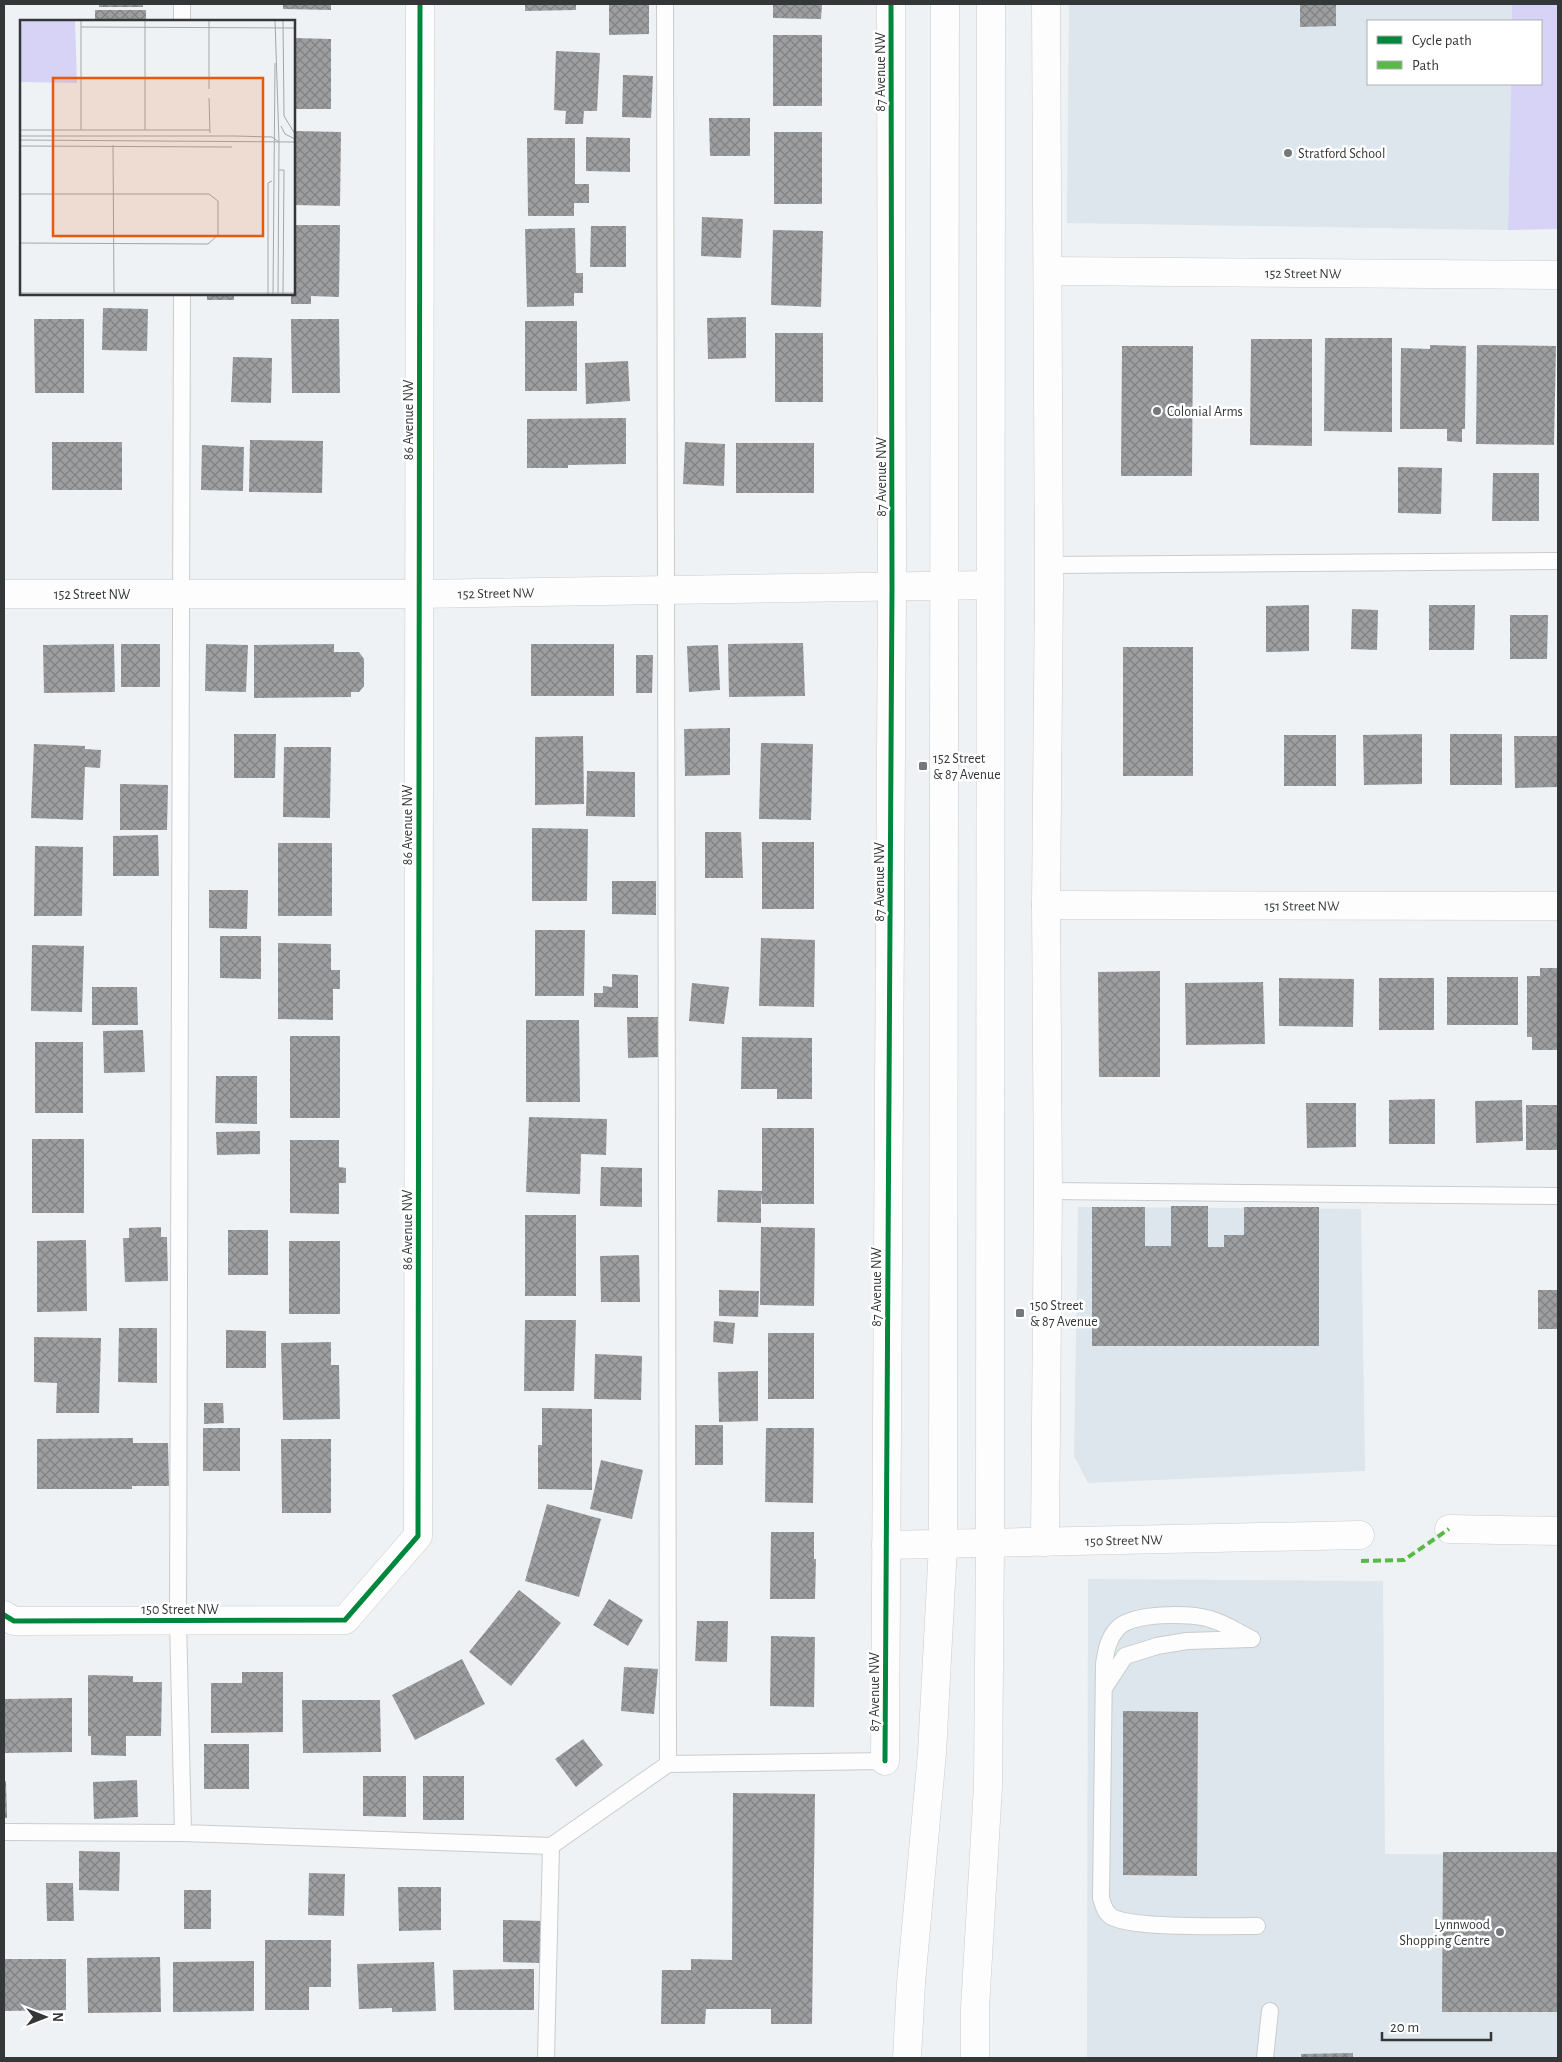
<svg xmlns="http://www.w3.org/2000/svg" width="1562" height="2062" font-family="'Alegreya Sans',sans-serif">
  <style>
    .built { fill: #dce6ec }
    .park { fill: #d7d3f6 }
    .building { fill: url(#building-cross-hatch) }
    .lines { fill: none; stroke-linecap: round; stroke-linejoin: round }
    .lane-casing { stroke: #c9cccd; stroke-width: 18 }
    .street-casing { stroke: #c9cccd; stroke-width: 29 }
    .secondary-casing { stroke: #c9cccd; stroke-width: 29 }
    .lane { stroke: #fdfdfe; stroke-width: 16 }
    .street { stroke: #fdfdfe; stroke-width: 28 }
    .secondary { stroke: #fdfdfe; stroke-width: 28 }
    .quiet { stroke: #58b947; stroke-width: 4; stroke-dasharray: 8 4; stroke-linecap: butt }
    .cycleway-casing { stroke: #fff; stroke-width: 8 }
    .cycleway { stroke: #00873e; stroke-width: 5 }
    .poi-dot { fill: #75787a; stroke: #fff; stroke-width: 2 }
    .labels { text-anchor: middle; stroke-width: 5; stroke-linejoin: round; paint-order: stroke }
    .street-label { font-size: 14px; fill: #343738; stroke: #fff }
    .poi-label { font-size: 14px; fill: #343738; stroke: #fff; text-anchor: start }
    .inset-road { fill: none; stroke: #a4a7a9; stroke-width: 1 }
    .view { fill: #e8590c; fill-opacity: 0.15; stroke: #e8590c; stroke-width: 2.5 }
    .inset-edge { fill: none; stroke: #343738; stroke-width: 2.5 }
  </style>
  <defs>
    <pattern id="building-cross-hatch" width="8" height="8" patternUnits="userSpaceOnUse" patternTransform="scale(1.25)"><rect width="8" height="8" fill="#9c9ea0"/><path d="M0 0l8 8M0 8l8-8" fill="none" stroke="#808283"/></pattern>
  </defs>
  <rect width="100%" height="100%" fill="#eff2f5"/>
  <!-- built -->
  <path class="built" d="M1069,4H1512V21H1368V84H1511L1508,230L1067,223Z
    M1078,1207L1361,1209L1365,1471L1088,1483L1074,1456Z
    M1088,1579L1383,1581L1385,1854L1558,1855V2058H1087Z"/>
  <!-- park -->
  <path class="park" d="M1512,4H1558V229L1508,230L1511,84H1541V21H1512Z"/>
  <!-- building -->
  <path class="building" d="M99,4H143V7H99Z
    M283,4H331V10L283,9Z
    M525,4H576V10L525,11Z
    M609,4H649V34L609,35Z
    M773,4H822L821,19L773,18Z
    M1300,4H1336V26L1300,27Z
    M95,10H146V21H95Z
    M773,35H822V106H773Z
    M294,38L331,39V109H294Z
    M556,51L600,53L597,111H584L583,124H565L566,111L554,110Z
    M623,75L653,76L651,118L622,117Z
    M709,118H750V156H710Z
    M294,131L341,132L340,206L294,205Z
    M774,132H822V204H774Z
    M586,137L630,138V172L586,171Z
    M527,138H575V184H589V203H574V216H528Z
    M702,217L743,219L741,258L701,256Z
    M294,225H340L339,297L311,296V304H291V294H294Z
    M591,226H626V267H590Z
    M575,228L576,273H583V293H574V306L527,307L525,229Z
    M773,230L823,231L821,307L771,305Z
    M207,294H234V300H207Z
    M103,308L148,309L147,351L102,350Z
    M746,317V358L708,359L707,318Z
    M34,319H84V393H35Z
    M291,319H339L340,393H292Z
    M525,321H577V391H525Z
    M775,333H823V402H775Z
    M1325,338H1392V432L1324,431Z
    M1251,339H1312V446L1250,445Z
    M1430,345L1466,346L1465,429H1462V442L1447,441V429H1400L1401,348L1430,349Z
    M1477,345L1556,346L1554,445L1476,444Z
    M1122,346H1193L1192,476H1121Z
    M233,357L272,358L271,403L231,402Z
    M628,361L630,401L586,404L585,363Z
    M626,418V464L568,465V468H527V419Z
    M250,440L323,441L322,493L249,492Z
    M52,442H122V490H52Z
    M685,442L725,444L724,486L683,484Z
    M736,443H814V493H736Z
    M202,445L244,447L243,491L201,490Z
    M1398,467L1442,468L1441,514L1398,513Z
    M1493,473H1539V521H1492Z
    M1309,605V651L1266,652V606Z
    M1429,605H1475L1474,650H1429Z
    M1352,609L1378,610L1377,650L1351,649Z
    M1510,615H1548L1547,659H1510Z
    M803,643L805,696L729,697L728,644Z
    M114,644L115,692L44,693L43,645Z
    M121,644H160V687H121Z
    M206,644L248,645L246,692L205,691Z
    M334,644V652H359L364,659V686L359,692H351V697L254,698V645Z
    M531,644H614V696H531Z
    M718,645L720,690L689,692L687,646Z
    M1123,647H1193V776H1123Z
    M636,655H653L652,693H636Z
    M730,728V775L685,776L684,729Z
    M234,734H276L275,778H234Z
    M1422,734V784L1364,785L1363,735Z
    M1450,734H1502V785H1450Z
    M1284,735H1336V786H1284Z
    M583,736L584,804L535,805V737Z
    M1514,736H1558V787L1515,788Z
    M761,743L813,744L811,820L759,819Z
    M34,744L85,746V749L101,750L100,768L85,767L83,820L31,818Z
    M284,747H331L330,818L283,817Z
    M587,771L635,772V817L586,816Z
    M120,784L168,785L167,830H120Z
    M532,828L588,829L587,901H532Z
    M705,832H741L743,878H705Z
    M158,835L159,876H113V836Z
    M762,842H814V909H762Z
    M278,843H332V916H278Z
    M35,846L83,847L82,916H34Z
    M612,881H656V915L612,914Z
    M209,890H248L247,929L209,928Z
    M535,930H585L584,996H535Z
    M220,936H261V979L220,978Z
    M761,938L815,940L814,1007L759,1006Z
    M278,943L331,944V970H340V989H333V1020L278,1019Z
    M32,945L84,946L82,1012L31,1011Z
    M1540,968H1558V1050H1532V1037H1527V976H1540Z
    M1160,971V1077H1099L1098,972Z
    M612,974L638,975V1008L594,1007V993H603V986L612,987Z
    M1447,977H1518V1025H1447Z
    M1279,978L1354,979L1353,1027L1279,1026Z
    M1379,978H1434V1030H1379Z
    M1263,982L1265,1044L1186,1045L1185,983Z
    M692,983L729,987L724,1024L689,1021Z
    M92,987H137L138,1025H92Z
    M627,1017H662L663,1057L628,1058Z
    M526,1020H579L580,1102H526Z
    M143,1030L145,1072L104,1073L103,1031Z
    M290,1036H340V1118H290Z
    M742,1037L812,1038V1099H777V1089H741Z
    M35,1042H83V1113H35Z
    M216,1076H257V1124L215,1123Z
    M1435,1099V1144H1389V1100Z
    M1522,1100L1523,1141L1476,1143L1475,1101Z
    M1306,1103H1356V1147L1307,1148Z
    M1526,1105H1558V1150H1526Z
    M529,1117L607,1119L606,1155L581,1154L580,1194L526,1192Z
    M762,1128H814V1204H762L761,1193V1223L717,1222L718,1190L762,1191Z
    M260,1131V1154L217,1155L216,1132Z
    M32,1139H84V1213H32Z
    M290,1140H339V1167L346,1168V1183H339V1214L290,1213Z
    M601,1167L642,1168V1207L600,1206Z
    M1171,1206H1208V1247H1224V1235H1244V1207H1319V1346H1092V1207H1145V1246H1171Z
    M525,1215H576V1296H525Z
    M161,1227V1237H167L168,1281L125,1282L123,1238H129V1228Z
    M761,1227L815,1228L814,1306L760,1305Z
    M228,1230H268V1275H228Z
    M86,1240L87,1311L37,1312V1241Z
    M289,1241H340V1314H289Z
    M639,1255L640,1302H601L600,1256Z
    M719,1290L759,1291L758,1317L719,1316Z
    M1538,1290H1558V1329H1538Z
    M525,1320H576L574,1391H524Z
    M714,1321L735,1323L733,1344L713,1342Z
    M119,1328H157V1383L118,1382Z
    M226,1330L266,1331V1368H226Z
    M768,1333H814V1399H768Z
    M34,1337L101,1338L99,1413H56L57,1383L34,1382Z
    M331,1342V1365H339L340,1419L283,1420L281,1343Z
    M595,1354L642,1356L641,1400L594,1399Z
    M758,1371V1421L719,1422L718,1372Z
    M204,1403H223L224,1423L204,1424Z
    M542,1408L592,1409V1490L538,1489V1445H542Z
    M695,1425H723V1465H695Z
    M203,1428H240V1471H203Z
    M766,1428H814L813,1503L765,1502Z
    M133,1438V1443H168L169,1486H132V1489H37V1439Z
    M281,1439H331V1513H282Z
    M601,1460L643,1470L632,1519L590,1509Z
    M547,1504L601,1519L579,1597L525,1581Z
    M771,1532H814V1559H816L815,1599H770Z
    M519,1590L561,1623L511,1686L469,1652Z
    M609,1599L643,1620L628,1646L593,1625Z
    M697,1621H728L727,1662L695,1661Z
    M771,1636L815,1637L814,1707L770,1706Z
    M462,1659L485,1704L415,1740L392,1695Z
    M624,1667L658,1669L654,1714L621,1711Z
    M242,1672H283V1732L211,1733V1683H242Z
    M88,1675L133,1676V1682H162L161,1736H126V1756L91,1755V1736H88Z
    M72,1698V1752L4,1753V1699Z
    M302,1700H380L381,1752L303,1753Z
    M1123,1711L1198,1712L1197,1876L1123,1875Z
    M583,1739L603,1765L576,1787L555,1759Z
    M204,1744H249V1789H204Z
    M363,1776H406V1817L363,1816Z
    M423,1776H464V1820H423Z
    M137,1780L138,1817L94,1819L93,1782Z
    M4,1781H6L7,1818H4Z
    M733,1793L815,1794L812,2024H771V2009H706L705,2024H661L662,1970H691V1959L732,1960Z
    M79,1851L120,1852L119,1891L79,1890Z
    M1443,1852H1558V2012H1442Z
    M309,1873L345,1874L344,1916L308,1915Z
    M46,1883H73L74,1921H47Z
    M398,1887H441V1930L399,1931Z
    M184,1890H211V1929H184Z
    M503,1920L544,1921L543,1963L503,1962Z
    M265,1940H331V1987H309V2010H265Z
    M160,1957L161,2012L88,2013L87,1958Z
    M4,1959H66V2010L4,2011Z
    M254,1961V2011L173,2012V1962Z
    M434,1962L436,2011L392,2012V2008L359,2009L357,1964Z
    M534,1969V2010H454L453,1970Z
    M1353,2053V2058H1301V2054Z"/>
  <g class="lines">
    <defs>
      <path id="lane" d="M182,4V21
        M182,294L178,1620L183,1833
        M1049,565L1558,561
        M1048,1191L1558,1196
        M1252,1639C1239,1633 1225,1623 1210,1619C1190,1613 1132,1612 1117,1629C1108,1639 1106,1651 1104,1664L1101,1898C1103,1905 1105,1913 1112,1917C1134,1929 1228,1926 1257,1926
        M1104,1688L1125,1656L1157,1646L1187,1641L1250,1639
        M668,1764L885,1761
        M4,1832L183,1833L551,1846L668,1764L665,4
        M546,2058L551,1846
        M1265,2058L1270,2011"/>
      <g id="street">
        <path id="s1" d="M1048,271L1558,275"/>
        <path id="s2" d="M4,594H419L990,585"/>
        <path id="s3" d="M1046,905L1558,906"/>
        <path d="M1449,1529L1558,1531"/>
        <path d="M1045,1542L1048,1191L1046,905L1049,584L1046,4"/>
        <path id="s4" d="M886,1545L1360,1535"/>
        <path d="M4,1615L14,1621L345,1620L418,1536L420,4"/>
        <path d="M885,1761L892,587L891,4"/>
      </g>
      <path id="secondary" d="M907,2058L911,1983L932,1753L943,1545L945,4
        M975,2058V2008L988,1786L990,1543L991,4"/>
    </defs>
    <!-- lane casing -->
    <use href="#lane" class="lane-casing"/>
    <!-- street casing -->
    <use href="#street" class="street-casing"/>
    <!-- secondary casing -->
    <use href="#secondary" class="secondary-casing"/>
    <!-- lane -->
    <use href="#lane" class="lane"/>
    <!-- street -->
    <use href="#street" class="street"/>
    <!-- secondary -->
    <use href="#secondary" class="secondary"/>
    <!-- quiet -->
    <path class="quiet" d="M1361,1561L1404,1560L1449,1529"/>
    <defs>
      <path id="cycleway" d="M4,1615L14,1621L345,1620L418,1536L420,4
        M885,1761L892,587L891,4"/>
    </defs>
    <!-- cycleway casing -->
    <use href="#cycleway" class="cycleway-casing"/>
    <!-- cycleway -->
    <use href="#cycleway" class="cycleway"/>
  </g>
  <!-- markers -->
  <g class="poi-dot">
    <circle cx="1288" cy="153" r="5"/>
    <circle cx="1157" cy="411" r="5"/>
    <rect x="918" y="761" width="10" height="10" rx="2.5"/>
    <rect x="1015" y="1308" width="10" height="10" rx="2.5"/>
    <circle cx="1500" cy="1932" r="5"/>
  </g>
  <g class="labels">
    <!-- street labels -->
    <g class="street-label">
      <text transform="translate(880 72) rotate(-90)" y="5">87 Avenue NW</text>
      <text dy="5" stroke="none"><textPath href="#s1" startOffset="255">152 Street NW</textPath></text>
      <text transform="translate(408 420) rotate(-90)" y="5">86 Avenue NW</text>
      <text transform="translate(881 477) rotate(-90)" y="5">87 Avenue NW</text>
      <text dy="5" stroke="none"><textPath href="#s2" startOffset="492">152 Street NW</textPath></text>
      <text dy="5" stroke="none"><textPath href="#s2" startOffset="88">152 Street NW</textPath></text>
      <text transform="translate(407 825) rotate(-90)" y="5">86 Avenue NW</text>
      <text transform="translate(879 882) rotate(-90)" y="5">87 Avenue NW</text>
      <text dy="5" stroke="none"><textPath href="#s3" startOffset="256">151 Street NW</textPath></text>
      <text transform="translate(407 1230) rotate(-90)" y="5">86 Avenue NW</text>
      <text transform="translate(876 1287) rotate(-90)" y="5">87 Avenue NW</text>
      <text dy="5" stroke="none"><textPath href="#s4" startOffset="238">150 Street NW</textPath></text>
      <text x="180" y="1614">150 Street NW</text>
      <text transform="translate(874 1692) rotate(-90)" y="5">87 Avenue NW</text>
    </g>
    <!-- poi labels -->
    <g class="poi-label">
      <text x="1298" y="158">Stratford School</text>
      <text x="1167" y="416">Colonial Arms</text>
      <text x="933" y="763">152 Street<tspan x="933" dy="16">&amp; 87 Avenue</tspan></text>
      <text x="1030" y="1310">150 Street<tspan x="1030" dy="16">&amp; 87 Avenue</tspan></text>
      <text x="1490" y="1929" text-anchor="end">Lynnwood<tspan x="1490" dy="16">Shopping Centre</tspan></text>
    </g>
  </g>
  <!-- overview -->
  <g transform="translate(20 20)">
    <rect width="275" height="275" fill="#eff2f5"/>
    <path d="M0,0H55L57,63L1,62Z" fill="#d7d3f6"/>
    <path class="inset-road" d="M255,0L259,122L258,275M263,0L264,96L275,114M61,7L275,8M189,69V0M189,78L190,113M261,106L265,114L275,119M0,110H190M61,110V0M125,110V0M0,116H215L252,117L259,122M0,120L275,122M93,125L94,273M0,126L212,127M259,150H264L263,274M0,174H189L198,181V215L188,224L0,223M0,273H275M248,274V163L252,161M253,275L255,43"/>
    <path class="view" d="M33,58H243V216H33Z"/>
    <rect width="275" height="275" class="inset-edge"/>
  </g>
  <!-- border -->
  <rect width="1562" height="2062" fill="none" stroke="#343738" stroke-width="10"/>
  <!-- legend -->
  <rect x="1367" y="20" width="175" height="65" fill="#ffffff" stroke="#aeafaf"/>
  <rect x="1377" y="36" width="25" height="8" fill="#00873e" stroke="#aeafaf"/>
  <text x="1412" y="45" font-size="15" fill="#343738">Cycle path</text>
  <rect x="1377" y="61" width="25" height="8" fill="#58b947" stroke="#aeafaf"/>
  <text x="1412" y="70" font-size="15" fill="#343738">Path</text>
  <!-- north arrow -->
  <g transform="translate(45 2017) rotate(90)" stroke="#ffffff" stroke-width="4" paint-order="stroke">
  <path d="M0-4L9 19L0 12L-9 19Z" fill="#343738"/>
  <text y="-8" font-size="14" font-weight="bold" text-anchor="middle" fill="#343738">N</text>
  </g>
  <!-- scale -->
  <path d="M1382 2032v8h109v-8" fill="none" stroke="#343738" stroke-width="2.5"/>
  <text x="1390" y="2032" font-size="15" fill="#343738" stroke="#ffffff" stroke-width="4" paint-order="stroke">20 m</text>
</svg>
